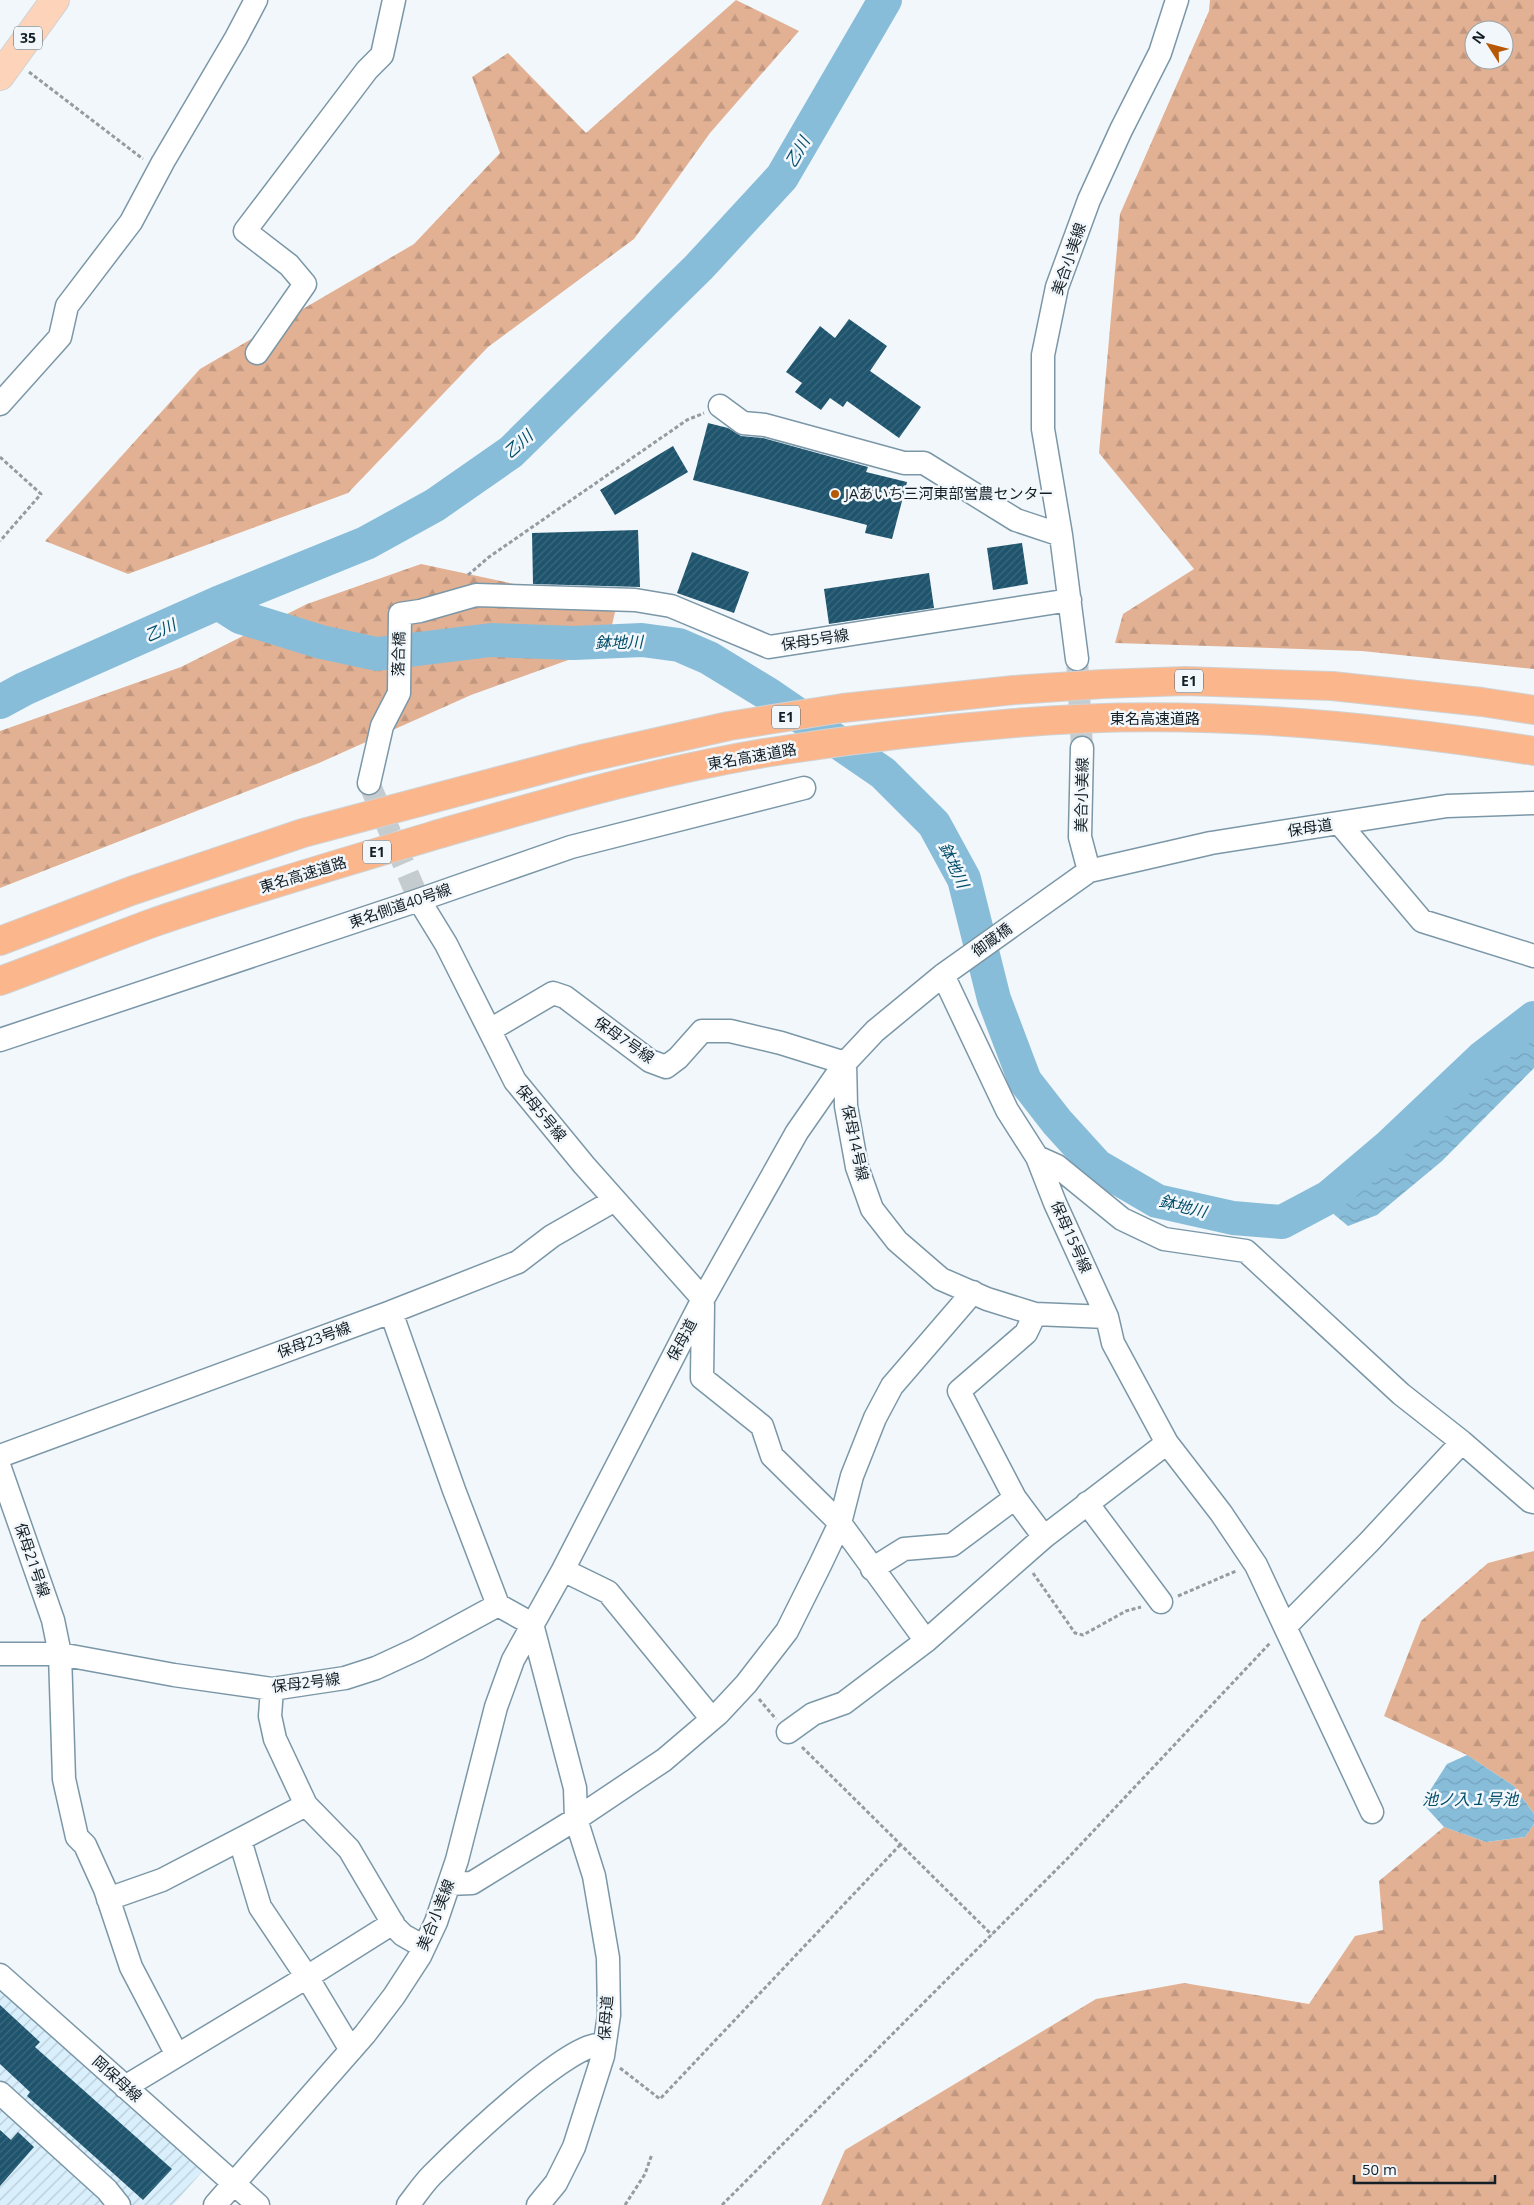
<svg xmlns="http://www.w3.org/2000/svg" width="1534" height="2205" font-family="'Open Sans','Noto Sans JP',sans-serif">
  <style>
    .industrial { fill: url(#industrial-furrows) }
    .forest { fill: url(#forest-firs); fill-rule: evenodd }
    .water { fill: url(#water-waves) }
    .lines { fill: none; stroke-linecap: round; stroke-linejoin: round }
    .river { stroke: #88bdda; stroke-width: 34 }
    .building { fill: url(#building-hatch) }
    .minor-tunnel { stroke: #c5ccd0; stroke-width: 22; stroke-dasharray: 22 11; stroke-linecap: butt }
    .minor-casing { stroke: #7b97a7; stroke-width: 25 }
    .major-casing { stroke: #d0d2d3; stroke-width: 30 }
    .highway-casing { stroke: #d0d2d3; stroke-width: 30 }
    .path { stroke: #949ca1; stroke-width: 3; stroke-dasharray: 4 2.5; stroke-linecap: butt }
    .minor { stroke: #fff; stroke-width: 22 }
    .major { stroke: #fdd3ba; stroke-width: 28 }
    .highway { stroke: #fcb68c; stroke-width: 28 }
    .poi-dot { fill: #b65805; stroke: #f1f7fb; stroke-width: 2 }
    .labels { text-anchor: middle; stroke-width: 5; stroke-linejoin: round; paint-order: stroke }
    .shield { fill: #f1f7fb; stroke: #566065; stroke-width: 1 }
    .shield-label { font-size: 14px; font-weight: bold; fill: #141f25 }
    .street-label { font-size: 15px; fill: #141f25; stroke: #f1f7fb }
    .poi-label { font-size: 15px; fill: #141f25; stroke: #f1f7fb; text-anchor: start }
    .water-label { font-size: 16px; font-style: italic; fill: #034d6a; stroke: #f1f7fb }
  </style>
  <defs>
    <pattern id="industrial-furrows" width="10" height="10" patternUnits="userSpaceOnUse" patternTransform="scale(1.25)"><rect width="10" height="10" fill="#d9effc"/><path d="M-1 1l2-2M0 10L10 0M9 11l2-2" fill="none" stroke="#b9ccd8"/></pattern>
    <pattern id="forest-firs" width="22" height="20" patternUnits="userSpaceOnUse" patternTransform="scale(1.25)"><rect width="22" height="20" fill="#e2b194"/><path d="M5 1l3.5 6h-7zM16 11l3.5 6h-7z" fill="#c1987f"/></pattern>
    <pattern id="water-waves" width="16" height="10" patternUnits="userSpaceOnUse" patternTransform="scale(1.25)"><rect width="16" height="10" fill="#88bdda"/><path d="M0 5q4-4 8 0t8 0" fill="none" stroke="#74a2bb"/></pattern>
    <pattern id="building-hatch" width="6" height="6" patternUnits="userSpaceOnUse" patternTransform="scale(1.25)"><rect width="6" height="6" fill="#1e546d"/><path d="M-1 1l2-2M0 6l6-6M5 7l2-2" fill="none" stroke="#3d697d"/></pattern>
  </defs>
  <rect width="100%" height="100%" fill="#f1f7fb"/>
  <!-- industrial -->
  <path class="industrial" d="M0,1991L202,2172L173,2205H0Z"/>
  <!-- forest -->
  <path class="forest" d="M736,0L799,31L710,133L634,239L488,347L348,493L128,574L45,541L200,369L414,244L500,153L472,77L508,53L586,133Z
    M1210,0H1534V669L1362,651L1115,643L1123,614L1194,569L1099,453L1120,214L1209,11ZM1474,30H1504V60H1474Z
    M421,564L575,597L616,608L607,646L471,695L319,763L0,888V731L181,667L307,604Z
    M1534,1551V1814L1514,1786L1467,1755L1384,1716L1421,1621L1488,1563Z
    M1534,1824V2205H821L845,2150L1096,1999L1184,1983L1309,2004L1355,1936L1383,1930L1379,1881L1444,1827L1486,1842L1525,1837Z"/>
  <!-- water -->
  <path class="water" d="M1534,1014V1068L1442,1161L1377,1215L1348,1226L1313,1197L1423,1128Z
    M1467,1755L1514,1786L1534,1814V1824L1525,1837L1486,1842L1444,1827L1422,1803L1447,1764Z"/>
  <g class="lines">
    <!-- river -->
    <path class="river" d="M218,603L240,617L321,642L377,654L491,640L574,643L642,640L679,645L709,658L768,694L883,773L934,824L964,879L994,999L1025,1081L1057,1122L1097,1166L1157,1201L1233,1218L1282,1222L1329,1197L1388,1147L1482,1058L1534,1018
      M0,702L24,689L218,603L366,543L435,505L511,452L699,267L782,177L885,0"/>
  </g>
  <!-- building -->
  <path class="building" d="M849,319L887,346L870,371L921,407L899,438L847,401L843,407L830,398L821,410L795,392L802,383L786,372L820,326L835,338Z
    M708,423L728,428L741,436L763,438L868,467L866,472L907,482L892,539L865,533L867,525L693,480Z
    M673,446L688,472L615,515L600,490Z
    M638,530L640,587L533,584L532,533Z
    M1022,543L1028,584L993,590L987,548Z
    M692,552L749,572L734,613L677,593Z
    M929,573L934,608L829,624L824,589Z
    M0,2005L40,2042L35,2047L172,2169L143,2200L27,2096L30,2092L0,2064Z
    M0,2130L11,2140L18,2132L34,2147L0,2186Z"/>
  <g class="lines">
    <!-- minor-tunnel -->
    <path class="minor-tunnel" d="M1077,659L1082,748
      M369,783L419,900"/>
    <defs>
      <path id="minor" d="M257,353L305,284L289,265L245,231L367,70L382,55L394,0
        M0,404L60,337L67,306L131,222L163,162L236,38L256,0
        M720,406L743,423L765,425L904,463H924L1016,520L1061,535
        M1077,659L1061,535L1043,429V355L1057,287L1089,200L1121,130L1160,53L1177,0
        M1082,748L1080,837L1089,871
        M369,783L382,726L399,693L400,614L420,611L476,595L635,600L671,606L769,647L1070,600
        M1340,824L1422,921L1534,956
        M419,900L446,944L515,1081L584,1165L703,1299
        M943,975L1007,1110L1037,1157L1057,1166L1122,1219L1164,1239L1246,1251L1401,1394L1462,1442L1530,1501L1534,1502
        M490,1030L553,993L565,997L650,1061L666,1067L678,1058L702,1031H730L781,1043L845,1063
        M0,1040L419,900L571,847L804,788
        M845,1063L846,1106L857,1167L872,1209L897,1241L941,1279L987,1299L1035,1314L1107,1317L1113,1343L1167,1443L1221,1513L1256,1565L1372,1812
        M1037,1157L1055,1203L1107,1317
        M703,1305L702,1378L762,1426L772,1456L840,1523L926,1641
        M391,1312L454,1490L498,1605
        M1035,1314L1026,1333L959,1391L1015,1498L1044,1537
        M0,1456L391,1312L518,1262L552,1236L615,1200
        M0,1468L53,1620L60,1654L64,1779L77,1837L85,1845L105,1889L131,1967L177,2055
        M1087,1503L1161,1602
        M872,1569L904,1549L952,1545L1015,1498
        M563,1570L608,1592L712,1719
        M532,1624L575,1788L576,1819L594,1876L608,1958L609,2015L603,2056L574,2147L556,2183L538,2205
        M1285,1627L1369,1542L1462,1442
        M0,1654H60L174,1675L272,1689L345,1678L376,1668L417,1649L498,1605L532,1624
        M788,1732L813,1714L844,1703L926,1641L1044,1537L1167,1443
        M306,1805L349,1849L395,1927L403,1935L424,1947
        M240,1840L260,1907L307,1977L351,2050
        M449,1884L472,1883L576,1819L664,1760L718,1714L746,1684L787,1631L820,1565L840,1523L852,1476L875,1418L892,1386L973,1292
        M108,1899L162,1880L306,1805L275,1739L270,1716L272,1689
        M0,1975L258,2205
        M125,2087L307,1977L393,1923
        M0,2093L107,2190L119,2205
        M215,2205L365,2034L394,1996L420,1956L436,1922L457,1860L496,1707L513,1660L563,1570L703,1299L797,1132L845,1063L875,1031L943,975L1089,871L1211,843L1447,806L1534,803
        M408,2205C416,2195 423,2184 432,2175C456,2151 574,2036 604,2045"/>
      <path id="major" d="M0,76L55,0"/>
      <path id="highway" d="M0,941L131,891L303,833L582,759L729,726L843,708L1014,690L1103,684L1185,681L1332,686L1482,702L1534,710
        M0,981C52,962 103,941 155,922C252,889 351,860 449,831C553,801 657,771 764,753C846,740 931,730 1015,723C1187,708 1363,724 1534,751"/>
    </defs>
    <!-- minor casing -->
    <use href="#minor" class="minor-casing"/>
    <!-- major casing -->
    <use href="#major" class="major-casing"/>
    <!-- highway casing -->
    <use href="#highway" class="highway-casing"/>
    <!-- path -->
    <path class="path" d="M29,72L143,159
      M0,457L41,494L0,541
      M468,575L489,557L687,420L704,413
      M1033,1573L1075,1633L1083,1635L1126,1611L1141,1607
      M1178,1596L1236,1571
      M759,1699L776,1719
      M802,1747L992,1935
      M620,2068L660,2099L900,1845
      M625,2205L645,2174L652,2154
      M722,2205L1068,1858L1271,1642"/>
    <!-- minor -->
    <use href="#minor" class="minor"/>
    <!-- major -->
    <use href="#major" class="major"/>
    <!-- highway -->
    <use href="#highway" class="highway"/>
  </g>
  <!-- markers -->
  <circle class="poi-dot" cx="835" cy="494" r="5"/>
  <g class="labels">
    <!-- shield labels -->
    <g class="shield">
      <rect x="14" y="26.5" width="28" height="23" rx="4"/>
      <rect x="1175" y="669.5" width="28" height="23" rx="4"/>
      <rect x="772" y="705.5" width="28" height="23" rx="4"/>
      <rect x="363" y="840.5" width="28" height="23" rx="4"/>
    </g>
    <g class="shield-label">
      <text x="28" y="43">35</text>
      <text x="1189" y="686">E1</text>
      <text x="786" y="722">E1</text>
      <text x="377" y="857">E1</text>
    </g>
    <!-- street labels -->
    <g class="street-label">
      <text transform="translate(1069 259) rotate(-71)" y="5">美合小美線</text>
      <text transform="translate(815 640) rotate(-9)" y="5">保母5号線</text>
      <text transform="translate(399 654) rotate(-89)" y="5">落合橋</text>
      <text x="1155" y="724">東名高速道路</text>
      <text transform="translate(752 757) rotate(-10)" y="5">東名高速道路</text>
      <text transform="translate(1082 795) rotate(-89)" y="5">美合小美線</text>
      <text transform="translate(1310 828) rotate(-9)" y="5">保母道</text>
      <text transform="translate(303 875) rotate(-17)" y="5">東名高速道路</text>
      <text transform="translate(400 906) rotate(-19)" y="5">東名側道40号線</text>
      <text transform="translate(992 940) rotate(-36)" y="5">御蔵橋</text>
      <text transform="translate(624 1040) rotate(35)" y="5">保母7号線</text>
      <text transform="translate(541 1113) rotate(50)" y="5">保母5号線</text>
      <text transform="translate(855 1143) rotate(78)" y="5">保母14号線</text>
      <text transform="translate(1071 1237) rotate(66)" y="5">保母15号線</text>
      <text transform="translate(314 1340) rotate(-20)" y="5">保母23号線</text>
      <text transform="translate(682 1340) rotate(-62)" y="5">保母道</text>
      <text transform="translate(32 1560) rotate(71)" y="5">保母21号線</text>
      <text transform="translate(306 1683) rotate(-7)" y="5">保母2号線</text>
      <text transform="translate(436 1915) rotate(-68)" y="5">美合小美線</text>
      <text transform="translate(606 2018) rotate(-86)" y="5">保母道</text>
      <text transform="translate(117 2079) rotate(42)" y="5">岡保母線</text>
    </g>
    <!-- poi labels -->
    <g class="poi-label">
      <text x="845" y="499">JAあいち三河東部営農センター</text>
    </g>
    <!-- water labels -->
    <g class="water-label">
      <text transform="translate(797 152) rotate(-60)" y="6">乙川</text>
      <text transform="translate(518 444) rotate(-42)" y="6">乙川</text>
      <text transform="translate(160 630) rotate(-24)" y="6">乙川</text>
      <text transform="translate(619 642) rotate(-1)" y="6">鉢地川</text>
      <text transform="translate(954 865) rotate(65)" y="6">鉢地川</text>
      <text transform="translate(1183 1206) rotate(14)" y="6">鉢地川</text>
      <text x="1470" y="1805">池ノ入１号池</text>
    </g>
  </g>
  <!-- north arrow -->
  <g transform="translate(1489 45) rotate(306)"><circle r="24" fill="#f1f7fb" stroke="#99a1a5"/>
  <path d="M0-4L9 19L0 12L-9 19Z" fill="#b65805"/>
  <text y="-8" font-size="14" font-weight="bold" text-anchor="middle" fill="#141f25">N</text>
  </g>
  <!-- scale -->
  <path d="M1354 2175v8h141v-8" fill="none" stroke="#141f25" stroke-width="2.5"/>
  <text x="1362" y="2175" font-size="15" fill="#141f25" stroke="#f1f7fb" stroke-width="4" paint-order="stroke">50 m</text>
</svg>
